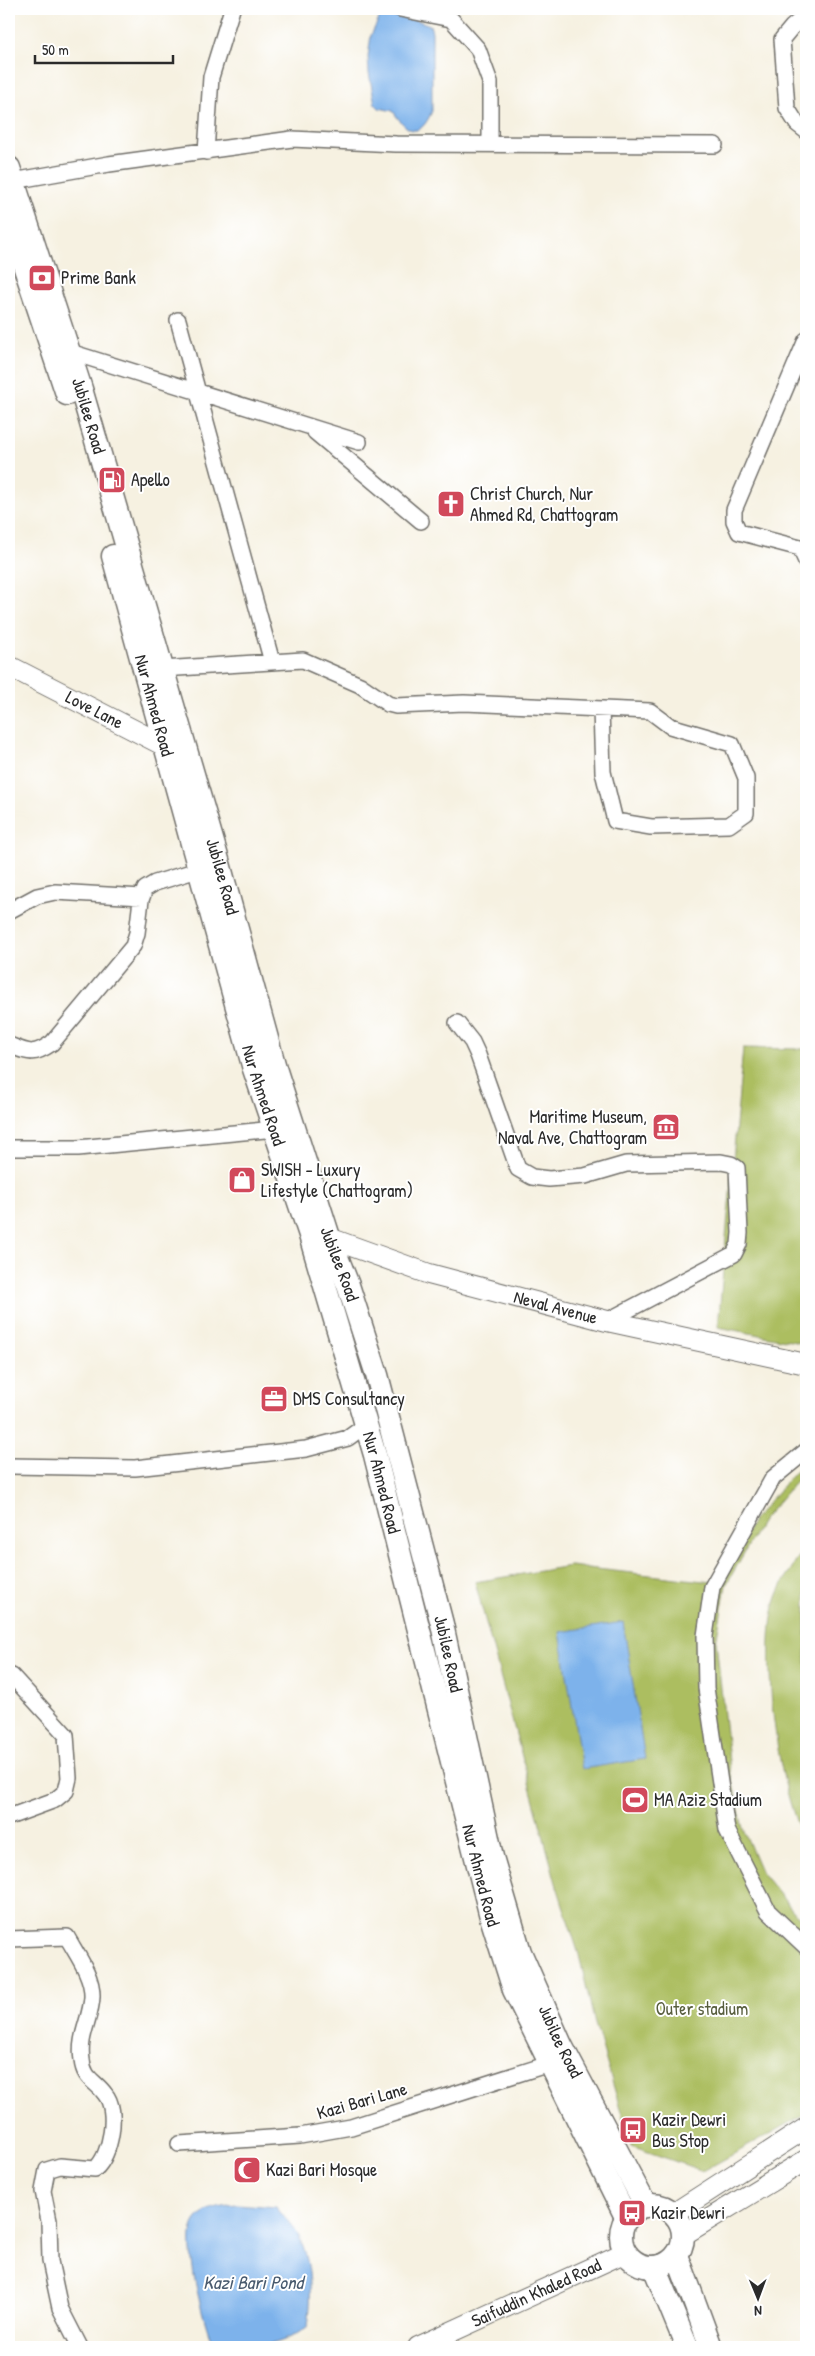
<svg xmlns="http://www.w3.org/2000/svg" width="815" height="2356" font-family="'Patrick Hand',sans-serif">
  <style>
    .green { fill: #acbe61; stroke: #6c7446 }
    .water { fill: #7db2eb; stroke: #546e8b }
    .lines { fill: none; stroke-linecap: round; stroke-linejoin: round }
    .street-casing { stroke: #72706b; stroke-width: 18 }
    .secondary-casing { stroke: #72706b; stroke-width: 22 }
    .primary-casing { stroke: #72706b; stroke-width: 25 }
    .street { stroke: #fff; stroke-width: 15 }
    .secondary { stroke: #fff; stroke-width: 20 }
    .primary { stroke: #fff; stroke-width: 22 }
    .labels { text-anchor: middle; stroke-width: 4; stroke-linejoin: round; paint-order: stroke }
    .poi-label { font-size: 18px; fill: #2b2b2b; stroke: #fff; text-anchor: start }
    .street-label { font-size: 18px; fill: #2b2b2b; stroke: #fff }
    .park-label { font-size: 18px; fill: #585e3e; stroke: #fff }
    .water-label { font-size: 19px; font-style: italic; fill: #485a6e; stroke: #fff }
  </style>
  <rect width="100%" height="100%" fill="#fff"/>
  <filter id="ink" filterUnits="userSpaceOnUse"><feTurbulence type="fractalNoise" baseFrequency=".02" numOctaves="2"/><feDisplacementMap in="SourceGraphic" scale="10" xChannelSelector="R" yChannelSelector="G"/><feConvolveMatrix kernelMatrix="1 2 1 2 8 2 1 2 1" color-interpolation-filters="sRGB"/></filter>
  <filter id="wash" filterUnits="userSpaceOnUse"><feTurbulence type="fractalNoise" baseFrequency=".0096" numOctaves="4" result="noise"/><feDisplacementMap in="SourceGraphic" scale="20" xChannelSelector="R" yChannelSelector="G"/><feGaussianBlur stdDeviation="1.12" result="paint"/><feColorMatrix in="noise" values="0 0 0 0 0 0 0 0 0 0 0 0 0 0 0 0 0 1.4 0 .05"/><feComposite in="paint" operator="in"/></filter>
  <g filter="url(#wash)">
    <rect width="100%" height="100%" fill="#f6f1e1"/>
    <!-- green -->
    <path class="green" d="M743,1048L806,1049V1344L718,1327Z
      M806,1459V1469L762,1521L726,1585L716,1642L730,1770L743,1829L762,1873L795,1913L806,1923V2114L703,2171L631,2146L593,2016L579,1955L556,1883L475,1582L570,1566L721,1583L753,1520Z
      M806,1547V1841C778,1797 760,1654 775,1603C781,1583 794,1564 806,1547Z"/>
    <!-- water -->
    <path class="water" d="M389,10L430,25L432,32V111C420,140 407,133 393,111L379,108L375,104L369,73L368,57L371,35L382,13Z
      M623,1622L645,1759L582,1769L560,1632Z
      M237,2204L276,2207C283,2216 292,2225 298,2235C312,2260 312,2298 308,2326C279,2349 253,2347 218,2347L213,2345C204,2324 181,2240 195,2221C204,2207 222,2206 237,2204Z"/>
  </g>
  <g filter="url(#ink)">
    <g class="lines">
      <defs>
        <path id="street" d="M400,9L451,19L478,49L490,82V143
          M806,15L792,27L782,39L787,108L797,124L806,131
          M206,152L211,77L232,9
          M13,181L109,164L292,139L396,144L715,145
          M178,320L272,662
          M806,340L734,510V521L739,532L800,548L806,561
          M70,352L359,442
          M315,432L421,521
          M162,669L303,660L360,685L388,704L396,706L464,703L650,711L670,726L732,744L746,778V813L729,825L651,827L615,821L603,772L601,709
          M9,911L37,896L55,892L142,897
          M457,1023L472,1042L478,1055L518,1169L532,1177L549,1179L585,1176L626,1164L721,1162L731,1164L737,1168L740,1233L739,1244L734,1254L607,1321
          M9,1045C29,1053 33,1056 52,1043L133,946L137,933L141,900L145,889L155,883L201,869
          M9,1148H78L275,1129
          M806,1451L773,1478L712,1587L705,1636L706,1688L727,1830L768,1911L806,1947
          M9,1466L135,1468L306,1449L348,1438L366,1425
          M9,1675L12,1676L66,1735L69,1778L66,1791L55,1800L9,1817
          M9,1939L67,1937C77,1955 93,1976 92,1997C91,2019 78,2036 82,2060C84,2080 95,2080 105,2094C119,2110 111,2156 95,2169L60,2166L47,2170L43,2191L49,2221L50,2261L60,2308L80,2347
          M179,2144L300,2136L351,2127L549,2064"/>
        <g id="secondary">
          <path id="s1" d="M9,666L165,746L176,742"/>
          <path id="s2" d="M318,1234L429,1274L607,1321L806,1364"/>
          <path d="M673,2214L806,2128"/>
          <path d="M683,2235L806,2160"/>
          <path id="s3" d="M418,2347L626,2252"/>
        </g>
        <g id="primary">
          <path id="s4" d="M9,168L81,389L220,867L275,1068L329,1237L348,1285L377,1375L442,1624L492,1857L520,1952L561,2045L646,2206"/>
          <path d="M9,220L67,394"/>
          <path id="s5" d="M113,556L254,1069L309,1232L375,1455L491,1917L514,1990L627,2219"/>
          <circle cx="652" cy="2236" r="31"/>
          <path d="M677,2255L711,2347"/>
          <path d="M654,2267L687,2347"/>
        </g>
      </defs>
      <!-- street casing -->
      <use href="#street" class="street-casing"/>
      <!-- secondary casing -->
      <use href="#secondary" class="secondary-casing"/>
      <!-- primary casing -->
      <use href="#primary" class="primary-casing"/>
      <!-- street -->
      <use href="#street" class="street"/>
      <!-- secondary -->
      <use href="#secondary" class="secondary"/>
      <!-- primary -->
      <use href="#primary" class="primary"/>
    </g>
  </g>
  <!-- icons -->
  <defs>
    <symbol id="bank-square" viewBox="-11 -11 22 22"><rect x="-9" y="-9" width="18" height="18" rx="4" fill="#d1495b" stroke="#fff"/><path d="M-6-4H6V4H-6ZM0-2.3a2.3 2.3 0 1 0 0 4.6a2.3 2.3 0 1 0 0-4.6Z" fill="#fff"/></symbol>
    <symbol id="fuel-square" viewBox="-11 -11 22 22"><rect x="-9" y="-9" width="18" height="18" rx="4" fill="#d1495b" stroke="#fff"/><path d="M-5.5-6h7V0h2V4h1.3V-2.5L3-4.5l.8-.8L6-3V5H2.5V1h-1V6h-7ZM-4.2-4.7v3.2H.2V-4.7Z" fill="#fff"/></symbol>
    <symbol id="church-square" viewBox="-11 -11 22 22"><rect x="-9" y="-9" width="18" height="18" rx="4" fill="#d1495b" stroke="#fff"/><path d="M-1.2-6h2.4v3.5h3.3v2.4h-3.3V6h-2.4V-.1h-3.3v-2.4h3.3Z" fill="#fff"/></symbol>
    <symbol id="museum-square" viewBox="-11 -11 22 22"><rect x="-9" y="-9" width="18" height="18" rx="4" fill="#d1495b" stroke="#fff"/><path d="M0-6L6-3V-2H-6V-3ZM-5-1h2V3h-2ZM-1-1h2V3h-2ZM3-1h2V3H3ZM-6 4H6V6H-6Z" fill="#fff"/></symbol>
    <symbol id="shop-square" viewBox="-11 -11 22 22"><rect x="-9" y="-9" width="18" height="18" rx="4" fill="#d1495b" stroke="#fff"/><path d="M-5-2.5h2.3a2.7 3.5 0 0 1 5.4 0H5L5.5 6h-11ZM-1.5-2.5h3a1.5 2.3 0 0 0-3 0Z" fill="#fff"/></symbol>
    <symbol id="office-square" viewBox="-11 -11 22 22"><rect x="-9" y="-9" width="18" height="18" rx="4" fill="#d1495b" stroke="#fff"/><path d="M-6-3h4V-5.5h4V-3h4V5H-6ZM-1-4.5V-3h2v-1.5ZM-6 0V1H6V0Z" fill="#fff"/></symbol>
    <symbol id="stadium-square" viewBox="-11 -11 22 22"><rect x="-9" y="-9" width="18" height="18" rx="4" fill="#d1495b" stroke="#fff"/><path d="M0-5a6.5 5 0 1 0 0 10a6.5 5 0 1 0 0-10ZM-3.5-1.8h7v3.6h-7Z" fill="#fff"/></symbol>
    <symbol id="bus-square" viewBox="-11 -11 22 22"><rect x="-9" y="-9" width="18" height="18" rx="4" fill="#d1495b" stroke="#fff"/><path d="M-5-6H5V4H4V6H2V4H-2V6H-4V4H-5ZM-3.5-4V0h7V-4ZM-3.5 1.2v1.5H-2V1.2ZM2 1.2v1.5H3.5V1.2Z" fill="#fff"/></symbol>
    <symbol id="mosque-square" viewBox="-11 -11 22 22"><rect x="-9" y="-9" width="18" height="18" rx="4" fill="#d1495b" stroke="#fff"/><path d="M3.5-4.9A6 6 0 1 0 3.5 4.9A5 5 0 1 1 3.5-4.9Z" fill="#fff"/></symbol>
  </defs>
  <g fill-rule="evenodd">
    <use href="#bank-square" x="26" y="262" width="32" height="32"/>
    <use href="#fuel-square" x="96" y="464" width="32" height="32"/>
    <use href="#church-square" x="435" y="488" width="32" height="32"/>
    <use href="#museum-square" x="650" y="1111" width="32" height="32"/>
    <use href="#shop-square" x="226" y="1164" width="32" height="32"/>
    <use href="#office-square" x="258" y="1383" width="32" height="32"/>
    <use href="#stadium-square" x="619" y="1784" width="32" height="32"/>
    <use href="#bus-square" x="617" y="2114" width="32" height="32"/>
    <use href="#mosque-square" x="231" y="2154" width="32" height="32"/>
    <use href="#bus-square" x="616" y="2197" width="32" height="32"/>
  </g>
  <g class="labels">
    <!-- poi labels -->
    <g class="poi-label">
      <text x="61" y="284">Prime Bank</text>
      <text x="131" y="486">Apello</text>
      <text x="470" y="500">Christ Church, Nur<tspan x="470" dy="21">Ahmed Rd, Chattogram</tspan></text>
      <text x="647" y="1123" text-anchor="end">Maritime Museum,<tspan x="647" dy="21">Naval Ave, Chattogram</tspan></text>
      <text x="261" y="1176">SWISH - Luxury<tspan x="261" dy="21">Lifestyle (Chattogram)</tspan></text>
      <text x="293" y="1405">DMS Consultancy</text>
      <text x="654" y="1806">MA Aziz Stadium</text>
      <text x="652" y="2126">Kazir Dewri<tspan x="652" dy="21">Bus Stop</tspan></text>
      <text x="266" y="2176">Kazi Bari Mosque</text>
      <text x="651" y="2219">Kazir Dewri</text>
    </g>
    <!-- street labels -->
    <g class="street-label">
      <text dy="6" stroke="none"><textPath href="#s4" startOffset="260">Jubilee Road</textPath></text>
      <text dy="6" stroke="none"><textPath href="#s5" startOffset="155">Nur Ahmed Road</textPath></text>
      <text dy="6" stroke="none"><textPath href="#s1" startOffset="96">Love Lane</textPath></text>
      <text dy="6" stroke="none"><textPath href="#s4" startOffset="740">Jubilee Road</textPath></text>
      <text dy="6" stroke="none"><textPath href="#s5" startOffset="560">Nur Ahmed Road</textPath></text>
      <text dy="6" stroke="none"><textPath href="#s4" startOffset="1145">Jubilee Road</textPath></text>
      <text dy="6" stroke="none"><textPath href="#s2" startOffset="249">Neval Avenue</textPath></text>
      <text dy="6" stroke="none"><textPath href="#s5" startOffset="965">Nur Ahmed Road</textPath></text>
      <text dy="6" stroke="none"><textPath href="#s4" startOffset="1550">Jubilee Road</textPath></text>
      <text dy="6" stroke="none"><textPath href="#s5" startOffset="1370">Nur Ahmed Road</textPath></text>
      <text dy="6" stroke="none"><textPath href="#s4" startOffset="1955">Jubilee Road</textPath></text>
      <text transform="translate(362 2101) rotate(-16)" y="6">Kazi Bari Lane</text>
      <text dy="6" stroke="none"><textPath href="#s3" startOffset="130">Saifuddin Khaled Road</textPath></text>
    </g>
    <!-- park labels -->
    <g class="park-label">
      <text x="702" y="2015">Outer stadium</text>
    </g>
    <!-- water labels -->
    <g class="water-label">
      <text x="253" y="2289">Kazi Bari Pond</text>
    </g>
  </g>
  <!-- margin -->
  <rect width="815" height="2356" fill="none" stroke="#fff" stroke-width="30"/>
  <!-- north arrow -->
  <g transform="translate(758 2298) rotate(179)" stroke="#ffffff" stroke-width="4" paint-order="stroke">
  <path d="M0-4L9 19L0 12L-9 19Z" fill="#2b2b2b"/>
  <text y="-8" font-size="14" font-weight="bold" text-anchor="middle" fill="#2b2b2b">N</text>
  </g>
  <!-- scale -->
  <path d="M35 55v8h138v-8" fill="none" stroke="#2b2b2b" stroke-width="2.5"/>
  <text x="42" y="55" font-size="15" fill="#2b2b2b" stroke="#ffffff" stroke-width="4" paint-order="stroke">50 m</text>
</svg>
